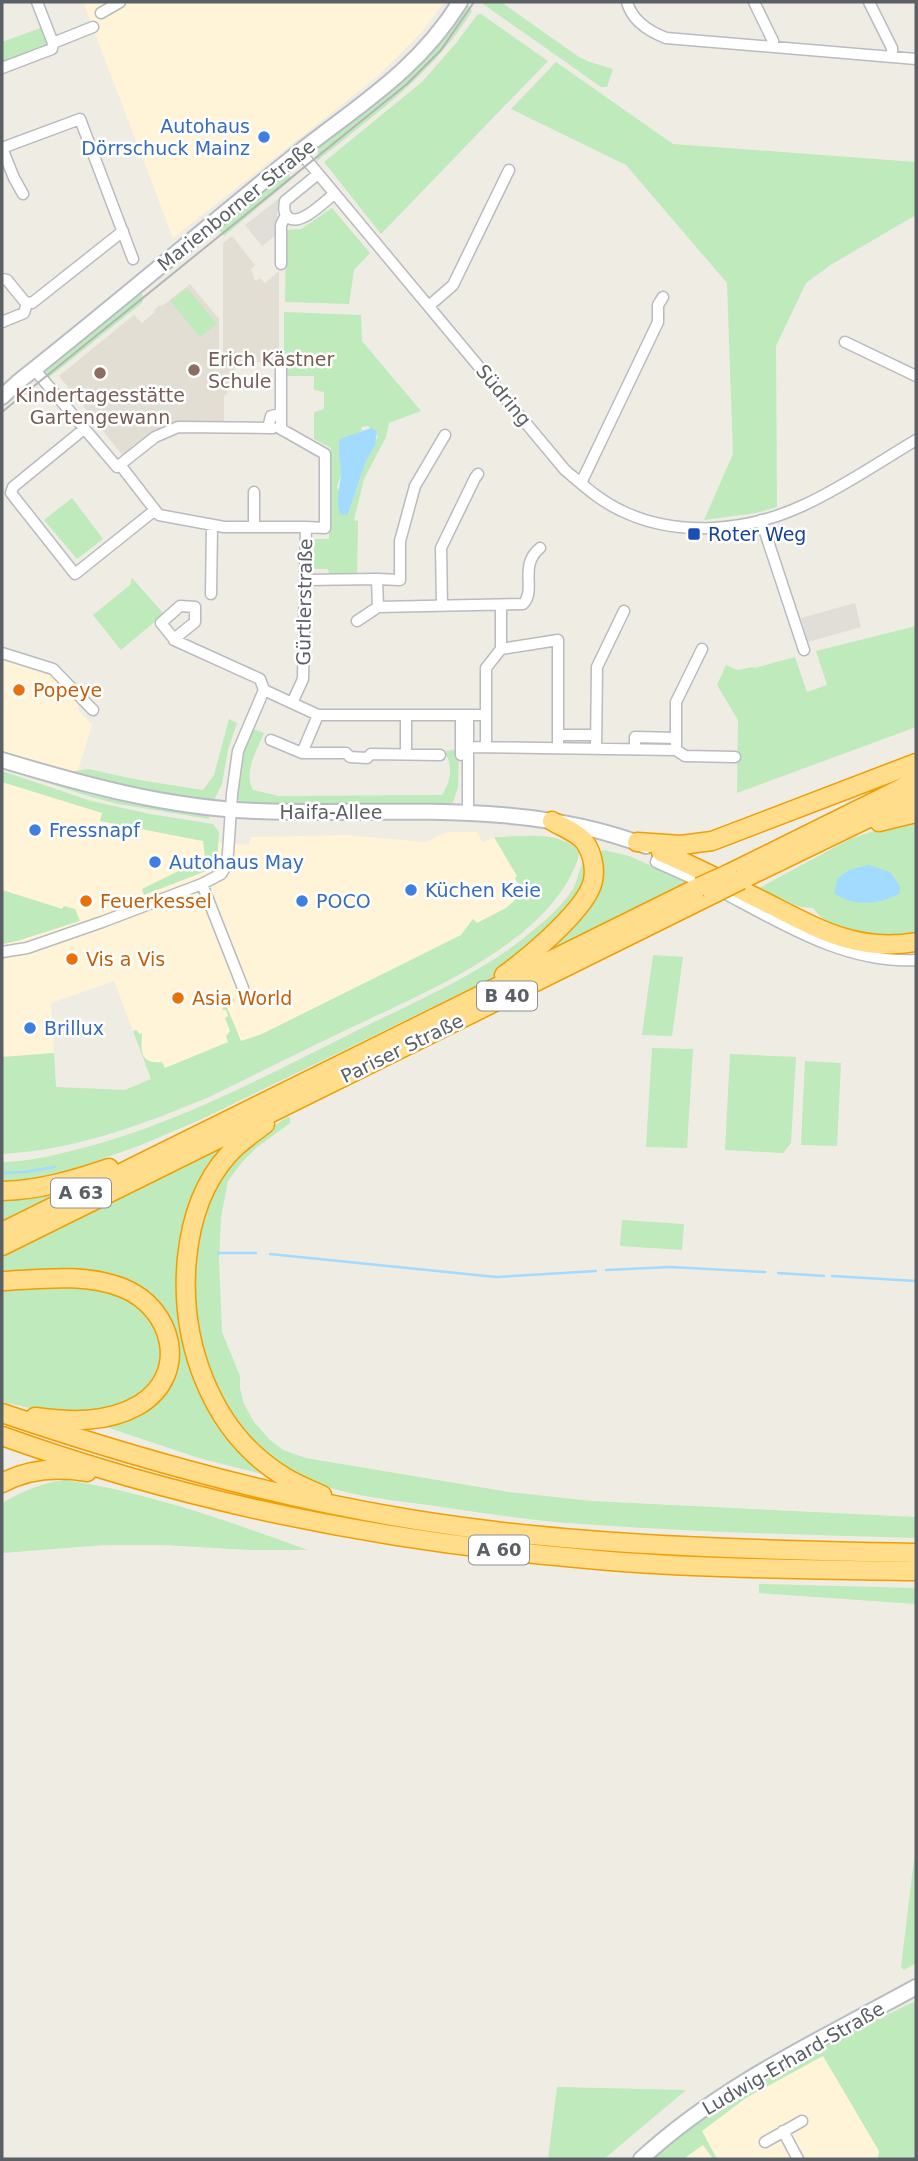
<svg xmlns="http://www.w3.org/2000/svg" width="918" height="2161" font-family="'DejaVu Sans',sans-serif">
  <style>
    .commercial { fill: #fff4d8 }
    .industrial { fill: #e0ded7 }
    .education { fill: #e2ded3 }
    .green { fill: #beeabc; fill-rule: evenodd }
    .water { fill: #a3daff }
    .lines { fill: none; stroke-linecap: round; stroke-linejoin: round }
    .stream { stroke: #a3daff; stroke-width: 2.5 }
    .street-casing { stroke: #b8bbc0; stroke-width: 13 }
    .secondary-casing { stroke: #b8bdc3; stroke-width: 18 }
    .highway-casing { stroke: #f29d00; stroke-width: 21 }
    .street { stroke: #fff; stroke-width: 10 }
    .secondary { stroke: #fff; stroke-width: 14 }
    .highway { stroke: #ffdd8a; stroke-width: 18 }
    .tram { stroke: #b4b5b6; stroke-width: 2 }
    .highway-bridge-casing { stroke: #f29d00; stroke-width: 21; stroke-linecap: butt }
    .highway-bridge { stroke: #ffdd8a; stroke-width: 18 }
    .shop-dot { fill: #3f7fe0; stroke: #fff; stroke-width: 2.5 }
    .education-dot { fill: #8d6e63; stroke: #fff; stroke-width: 2.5 }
    .transit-dot { fill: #1a4fb4; stroke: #fff; stroke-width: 2.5 }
    .food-dot { fill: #e8710a; stroke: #fff; stroke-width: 2.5 }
    .labels { text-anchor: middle; stroke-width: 5; stroke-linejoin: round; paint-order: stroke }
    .shield { fill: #fff; stroke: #8c9093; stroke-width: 2 }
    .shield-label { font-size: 18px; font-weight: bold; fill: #5b6065 }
    .shop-label { font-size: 19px; fill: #366cbe; stroke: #fff; text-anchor: start }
    .street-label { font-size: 19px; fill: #5b6065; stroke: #fff }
    .education-label { font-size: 19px; fill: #785e54; stroke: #fff; text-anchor: start }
    .transit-label { font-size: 19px; fill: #164399; stroke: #fff; text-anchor: start }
    .food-label { font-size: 19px; fill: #c56008; stroke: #fff; text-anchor: start }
  </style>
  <rect width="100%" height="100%" fill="#efece3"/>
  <!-- commercial -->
  <path class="commercial" d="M83,2H444L422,32L379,75L173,238Z
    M2,659L49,674L78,701V710L92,725L78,770L70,772L2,751Z
    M2,782L103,813L101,820L110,823L203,841L249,845L251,837L347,835L425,842L448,832H477L483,843L494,837L517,876L515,878L523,893L506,908L477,923L473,919L461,935L387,973L262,1034L151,1079L114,981L51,1003L54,1053L2,1057V944L17,941L79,921L63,909L2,890Z
    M823,2055L879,2151L878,2159H661L746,2098Z"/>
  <!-- industrial -->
  <path class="industrial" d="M281,197L278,203L276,235L262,246L245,225Z
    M855,603L861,627L808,642L801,618Z"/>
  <!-- education -->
  <path class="education" d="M232,236L255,265L251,269L255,281L260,278L265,283L279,271V362H236L229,391L224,396V424H184L124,457L59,376L134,315L142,323L155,312L154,310L160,305L162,306L190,284L219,319V356L223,355V243Z"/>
  <!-- green -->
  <path class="green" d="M466,2L472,11C431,76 375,114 316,162L319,148L402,79Z
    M484,2H501L579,57L590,62L613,69L607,87H601L483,4Z
    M481,14L548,61L381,234L324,162L422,82L457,42L477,15Z
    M43,27L48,41L46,47L2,65V42Z
    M556,62L673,144L916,162V215L832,264L806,283L776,346L777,507L756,513L704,520L733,454L727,283L626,165L511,109Z
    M287,173L292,179L224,236L217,228L245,203L248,205Z
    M332,208L370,253L354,270L349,304L285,302L286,230L301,229Z
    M187,288L217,324L200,337L170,301Z
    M142,290L143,302L47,379L44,369Z
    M284,312L361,315L362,341L421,411L389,423L386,437L364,479L354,520L358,521L357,577H333L329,573L328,569H314V539H329V520H331V448L314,439V412L324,409V392L314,390V376H284ZM368,426L378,436L366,461L349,511L337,487L341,474L359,432L362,431L361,427Z
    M72,498L103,539L77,559L44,520Z
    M132,578L164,614L121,650L93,615L130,585Z
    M916,626V727L737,793L738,720L717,685L726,665L738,670L752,667L755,668L795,657L807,692L827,685L816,651Z
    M229,719L237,723L228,750L222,784L212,804L155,795L2,755V751L70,772L88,769L139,780L203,790L214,775Z
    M251,728L264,733C257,750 243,772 253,790L279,796L442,795C448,785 452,775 449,762C448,758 446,755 446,751L459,749L458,787L451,808L243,804L237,798L236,793L243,752Z
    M2,764L92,795L139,805L207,816L209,817V819L118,804L91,797L2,768Z
    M2,771L91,801L150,814L213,824L219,832L217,864L214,868L144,895L142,889L205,858L203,841L100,821L102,813L2,782Z
    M916,821V934C874,937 842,944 813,908L800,907L759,888L850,839L886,827Z
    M494,837C523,837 559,829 580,852C557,940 423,993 348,1029C302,1051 256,1074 209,1097C142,1125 75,1150 2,1154V1057L54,1053L56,1087L125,1090L151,1079L133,1031L136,1030L140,1034L142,1033C141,1050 139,1064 162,1062L165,1068L228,1042L226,1036L230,1031L225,1018L228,1016L226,1010H222L225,1002L233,998L235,1001L226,1005L241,1041L262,1034L461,935L473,919L477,923L506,908L523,893L515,878L517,876Z
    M604,850L629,856L691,883L530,964L551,941L600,852Z
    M589,857L581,898L499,974L488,980L202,1119L141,1145L48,1178L2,1184V1162C26,1162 51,1156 75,1150C177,1125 269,1074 362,1028C416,1001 473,977 520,941C539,926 560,909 573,889C579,879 579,862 589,857Z
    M2,890L62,909L64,906L75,909L80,921L17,941L2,944Z
    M653,955L683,957L672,1036L642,1035Z
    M652,1048L693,1049L687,1148L646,1147Z
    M730,1054L796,1057L791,1143L783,1153L725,1150Z
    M805,1061L841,1063L837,1146L801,1145Z
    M287,1117L290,1118V1123L256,1148L243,1161L228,1181L221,1217L219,1260L222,1332L240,1376V1388L244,1404L254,1422L270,1440L283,1450L306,1458L509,1492L591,1501L916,1517V1538C805,1535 693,1532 582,1524C533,1521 484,1513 435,1506C380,1498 320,1495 273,1461C266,1456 260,1448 254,1442C218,1405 199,1356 194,1304C189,1255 200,1192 237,1156C252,1141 270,1129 287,1117Z
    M245,1134L197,1194L188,1350L271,1475H266L199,1458L97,1424L172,1373L144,1293L2,1277V1254Z
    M75,1185L2,1222V1196Z
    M622,1220L684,1224L682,1250L620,1246Z
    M76,1286L109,1291L136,1300L164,1339L160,1372L140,1399L107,1413L58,1414L2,1402V1289Z
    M65,1480C151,1493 227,1521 308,1550H250L164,1545H105L2,1553V1503C23,1491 41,1483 65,1480Z
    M759,1584L916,1588V1604L759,1593Z
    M916,1843V1963L904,1970L901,1967Z
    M916,2001V2159H878L879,2151L823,2056L746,2098L702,2131L717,2159H713L703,2145L686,2157V2159H652C705,2112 766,2076 828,2043C857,2028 887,2015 916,2001Z
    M557,2087L686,2090L604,2159H548Z"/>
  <!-- water -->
  <path class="water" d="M371,428L377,431L375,445L366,461L349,511L347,515L340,514C335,499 340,489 341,474C341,462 337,451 340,439Z
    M868,865L890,872L899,885L900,893C879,905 854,907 834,893L838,878L849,870Z"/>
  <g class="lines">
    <!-- stream -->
    <path class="stream" d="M2,1173L25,1172L55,1167
      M218,1253H256
      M270,1254L496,1277L596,1271
      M606,1270L670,1267L765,1272
      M778,1273L824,1276
      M832,1276L916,1281"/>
    <defs>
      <path id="street" d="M37,2L53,43
        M627,2C632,21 648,31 666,38L916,59
        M754,2L773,41V47
        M869,2L892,48V57
        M101,13L120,2
        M2,68L52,49L53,43L93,27
        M2,148L80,119L133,259
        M2,148L14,178L23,194
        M300,152L565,470C583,485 600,501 622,511C678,538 749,531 804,505C843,487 879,462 916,440
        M318,174L285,201C284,208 283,213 289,218C301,226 325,201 334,194
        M281,264V225L286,215
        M2,279L7,280L25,302L32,303L123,231
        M429,306L453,285L509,170
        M2,322L24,313L27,303
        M845,342L916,376
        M281,362V414
        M34,369L117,467L155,437L178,427L273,428
        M84,429L13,487L11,493L75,574L155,510L121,466
        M581,483L658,322V305L663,297
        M155,510L159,515L224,527H306
        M761,520L804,650
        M254,527V492
        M377,579L400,580V541L415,486L445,435
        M305,580L377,579L378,607L523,604C537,590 518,566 540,548
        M211,594L212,526
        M442,606L441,548L475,478L478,474
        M357,621L378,607
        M174,639L161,623L180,606L195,607V622L174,639V640L260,679L264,690L292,703L303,679L306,527L325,528V454L281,429V414L271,416L268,428
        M501,649L558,640V748
        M2,653L53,669L93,710
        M292,703L318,715H486
        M406,715V754
        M558,735H596
        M271,740L302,753H346L350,757L367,758L371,754L440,755
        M468,747L676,750L685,756L735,757
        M486,747V668L501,649V605
        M596,749L597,667L624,611
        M635,749V737L676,738
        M676,750V702L702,649
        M302,753L318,715
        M461,755V715
        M468,813V715
        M661,852L656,862L705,884
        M202,884L243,988
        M718,890C780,922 844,964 916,960
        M2,952L27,948L102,922L202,884L221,874L226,866L228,853L232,794L238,751L264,690
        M783,2131L798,2159
        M765,2142L802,2121"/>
      <path id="secondary" d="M2,397L18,382C113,307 204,229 298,153C359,105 418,70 460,2
        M2,760C85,785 169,808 257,811C387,816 522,798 646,846
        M641,2159C721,2085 822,2039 916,1987"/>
      <path id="highway" d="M879,822L916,813
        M637,842L681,845L712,841L916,763
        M661,852C696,867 729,884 763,901C815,927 856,953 916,942
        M728,874L916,781
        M747,877L916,795
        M504,975C528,958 580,914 591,887C597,873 593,853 584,841C576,832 562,827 552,821
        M265,1124C252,1134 238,1143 228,1155C202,1184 191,1219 187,1258C179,1340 210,1431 283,1476C295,1484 309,1489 322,1495
        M2,1191C40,1190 74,1180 109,1168
        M2,1232L699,887
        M2,1246L713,894
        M2,1281C41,1279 86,1273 123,1288C173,1308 190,1374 139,1405C108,1423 70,1422 35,1417
        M2,1413C152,1464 305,1506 463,1527C613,1547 765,1550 916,1553
        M2,1436C186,1502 382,1541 577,1558C689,1569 803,1569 916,1571
        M2,1483C28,1469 58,1467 87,1472"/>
    </defs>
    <!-- street casing -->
    <use href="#street" class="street-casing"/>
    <!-- secondary casing -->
    <use href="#secondary" class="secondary-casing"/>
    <!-- highway casing -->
    <use href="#highway" class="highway-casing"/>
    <!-- street -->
    <use href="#street" class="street"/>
    <!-- secondary -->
    <use href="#secondary" class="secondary"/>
    <!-- highway -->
    <use href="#highway" class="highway"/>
    <!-- tram -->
    <path class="tram" d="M2,412L407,84L441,50L474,2"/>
    <defs>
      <path id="highway-bridge" d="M699,887L728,874
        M713,894L741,880"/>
    </defs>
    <!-- highway-bridge casing -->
    <use href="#highway-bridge" class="highway-bridge-casing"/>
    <!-- highway-bridge -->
    <use href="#highway-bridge" class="highway-bridge"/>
  </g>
  <!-- markers -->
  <g class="shop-dot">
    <circle cx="264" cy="137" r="7"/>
    <circle cx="35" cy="830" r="7"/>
    <circle cx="155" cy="862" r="7"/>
    <circle cx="411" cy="890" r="7"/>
    <circle cx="302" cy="901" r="7"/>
    <circle cx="30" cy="1028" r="7"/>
  </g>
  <g class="education-dot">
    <circle cx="194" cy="370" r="7"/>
    <circle cx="100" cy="373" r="7"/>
  </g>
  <rect class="transit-dot" x="687" y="527" width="14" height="14" rx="3.5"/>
  <g class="food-dot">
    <circle cx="19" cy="690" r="7"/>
    <circle cx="86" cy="901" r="7"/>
    <circle cx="72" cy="959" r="7"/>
    <circle cx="178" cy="998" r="7"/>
  </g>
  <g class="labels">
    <!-- shield labels -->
    <g class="shield">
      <rect x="477" y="981.5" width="60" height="29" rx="5"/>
      <rect x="51" y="1178.5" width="60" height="29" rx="5"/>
      <rect x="469" y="1535.5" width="60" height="29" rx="5"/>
    </g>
    <g class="shield-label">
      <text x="507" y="1002">B 40</text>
      <text x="81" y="1199">A 63</text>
      <text x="499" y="1556">A 60</text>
    </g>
    <!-- shop labels -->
    <g class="shop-label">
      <text x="250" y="133" text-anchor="end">Autohaus<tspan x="250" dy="22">Dörrschuck Mainz</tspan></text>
      <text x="49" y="837">Fressnapf</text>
      <text x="169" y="869">Autohaus May</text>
      <text x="425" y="897">Küchen Keie</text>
      <text x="316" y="908">POCO</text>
      <text x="44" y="1035">Brillux</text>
    </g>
    <!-- street labels -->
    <g class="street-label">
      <text transform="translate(236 205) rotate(-39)" y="7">Marienborner Straße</text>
      <text transform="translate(504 395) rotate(50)" y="7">Südring</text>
      <text transform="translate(304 602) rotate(-89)" y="7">Gürtlerstraße</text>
      <text x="331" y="819">Haifa-Allee</text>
      <text transform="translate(402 1048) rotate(-26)" y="7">Pariser Straße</text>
      <text transform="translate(793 2058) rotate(-30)" y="7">Ludwig-Erhard-Straße</text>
    </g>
    <!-- education labels -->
    <g class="education-label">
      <text x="208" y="366">Erich Kästner<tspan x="208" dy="22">Schule</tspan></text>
      <text x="100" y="402" text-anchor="middle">Kindertagesstätte<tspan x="100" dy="22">Gartengewann</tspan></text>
    </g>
    <!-- transit labels -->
    <g class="transit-label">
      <text x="708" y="541">Roter Weg</text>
    </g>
    <!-- food labels -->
    <g class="food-label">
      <text x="33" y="697">Popeye</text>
      <text x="100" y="908">Feuerkessel</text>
      <text x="86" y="966">Vis a Vis</text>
      <text x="192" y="1005">Asia World</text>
    </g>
  </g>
  <!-- border -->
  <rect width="918" height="2161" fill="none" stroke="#5b6065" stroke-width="7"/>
</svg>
